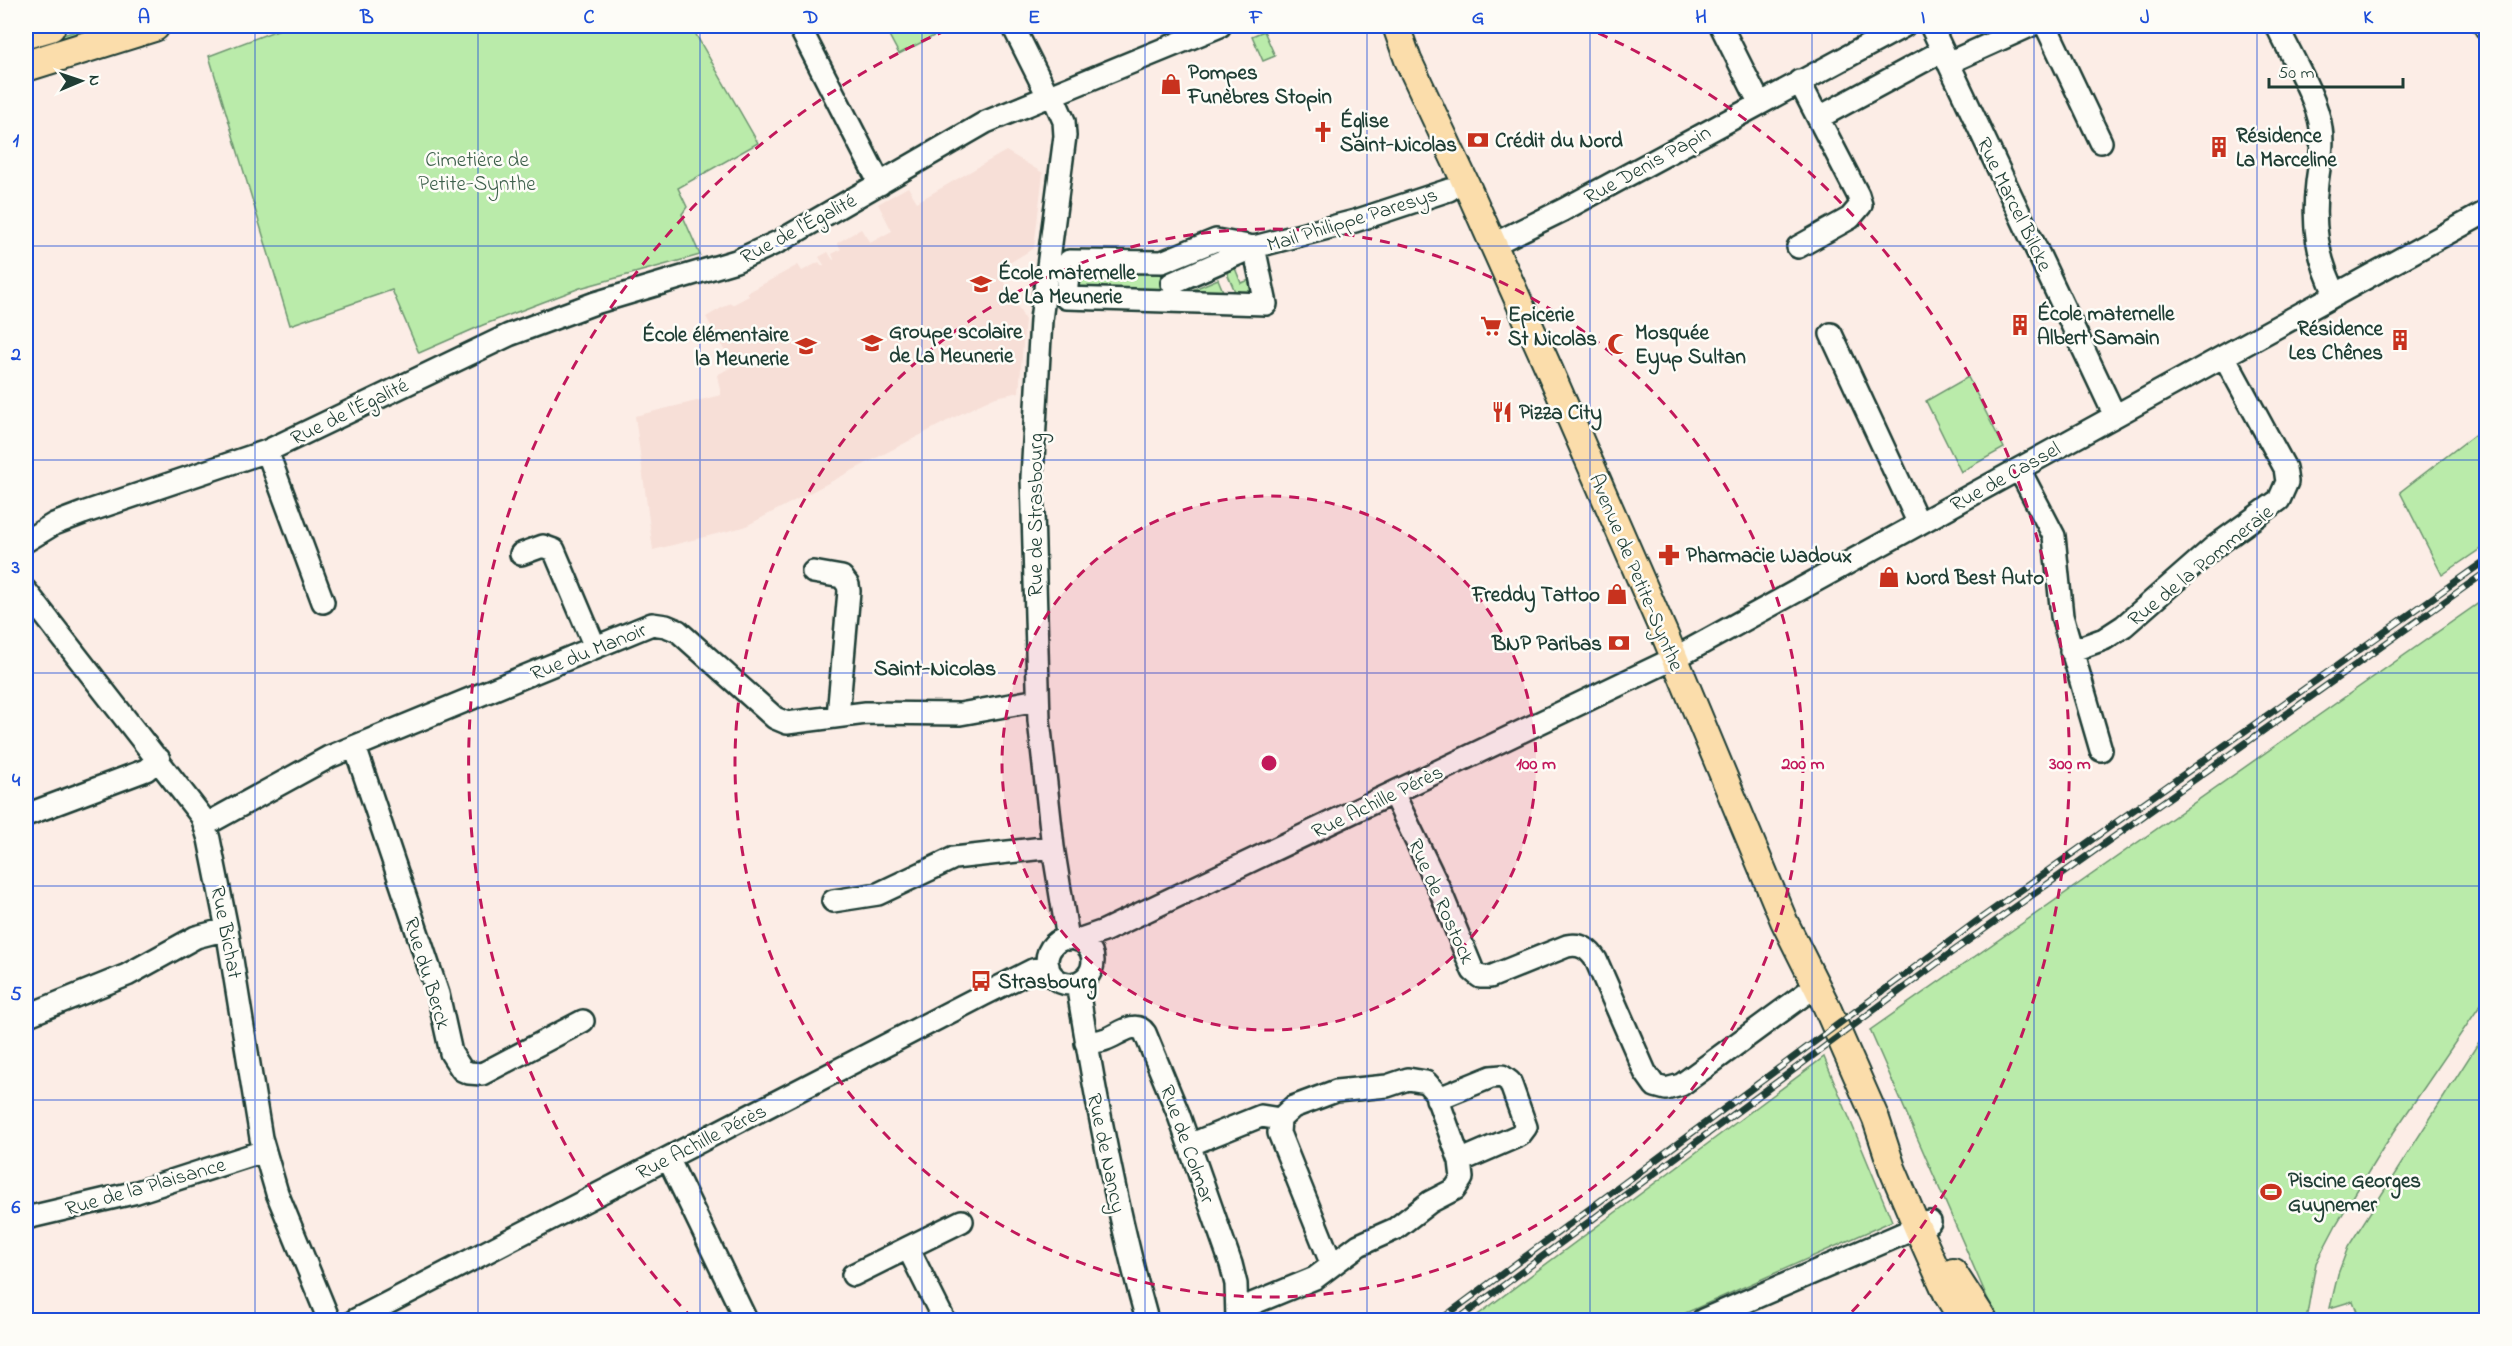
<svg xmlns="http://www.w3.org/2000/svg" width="2512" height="1346" font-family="'Indie Flower',sans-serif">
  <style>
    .built { fill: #f7dfd7 }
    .green { fill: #baebaa; stroke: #6c946f; stroke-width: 1.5 }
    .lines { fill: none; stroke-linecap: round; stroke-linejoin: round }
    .minor-casing { stroke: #1f3d34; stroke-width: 26 }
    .major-casing { stroke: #1f3d34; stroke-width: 30 }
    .highway-casing { stroke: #1f3d34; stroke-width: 34 }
    .minor { stroke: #fdfcf7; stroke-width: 21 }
    .major { stroke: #fbddab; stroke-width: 26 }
    .highway { stroke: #fbddab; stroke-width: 30 }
    .rail-casing { stroke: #1f3d34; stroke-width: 7 }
    .rail { stroke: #fdfcf7; stroke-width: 4.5; stroke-dasharray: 14; stroke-linecap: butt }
    .grid { fill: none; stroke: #1d4ed8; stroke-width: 1.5; stroke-opacity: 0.55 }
    .ring { fill: none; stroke: #c2185b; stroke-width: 3; stroke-dasharray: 10 8 }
    .labels { text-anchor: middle; stroke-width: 5; stroke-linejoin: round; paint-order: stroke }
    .poi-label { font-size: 21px; font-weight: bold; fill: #1f3d34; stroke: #fdfcf7; text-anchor: start }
    .park-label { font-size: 21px; fill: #3e604c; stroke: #fdfcf7 }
    .street-label { font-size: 21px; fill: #1f3d34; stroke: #fdfcf7 }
    .neighbourhood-label { font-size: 22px; font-weight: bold; fill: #1f3d34; stroke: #fdfcf7 }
    .centre { fill: #c2185b; stroke: #fdfcf7; stroke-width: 3 }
    .ring-label { font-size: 18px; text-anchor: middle; font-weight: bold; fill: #c2185b; stroke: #fdfcf7; stroke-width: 5; stroke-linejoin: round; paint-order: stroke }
    .neatline { fill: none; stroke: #1d4ed8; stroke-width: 2 }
    .grid-label { font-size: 20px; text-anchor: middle; font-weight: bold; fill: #1d4ed8 }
  </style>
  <rect width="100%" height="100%" fill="#fcede6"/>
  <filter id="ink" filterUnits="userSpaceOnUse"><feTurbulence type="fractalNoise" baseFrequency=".0167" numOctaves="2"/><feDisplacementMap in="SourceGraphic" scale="12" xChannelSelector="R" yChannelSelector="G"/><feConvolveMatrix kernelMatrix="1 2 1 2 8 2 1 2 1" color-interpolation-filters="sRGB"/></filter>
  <g filter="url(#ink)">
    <!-- built -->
    <path class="built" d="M1006,151L1043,173L1034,248L998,270L1025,320L1019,392L996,397L976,406L744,527L653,550L635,416L721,395L717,375L733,366L706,317L730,303L732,305L749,296L747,293L798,265L802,271L819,262L822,266L824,265L819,257L828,252L833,260L834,259L832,254L841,249L837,243L861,229L870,243L892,231L878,204L908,187L917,202Z"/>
    <!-- green -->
    <path class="green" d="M92,26H122L26,55V46Z
      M288,26H691L758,143L678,188L687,207L682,214L700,255L580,288L483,325L419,353L392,290L290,325L209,56Z
      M884,26H929L934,36L899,54Z
      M1264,31L1275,56L1263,61L1252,36Z
      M1233,263L1241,283L1250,280L1257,298L1237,296L1224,266Z
      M1079,266L1159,269L1170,295L1078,293Z
      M1218,279L1225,296L1185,293Z
      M1968,377L2004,448L1961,472L1926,401Z
      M2486,426V545L2442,575L2400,492Z
      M2486,598V997L2383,1148L2337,1223L2316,1263L2306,1320H1997L1870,1030Z
      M2486,1031V1320H2360L2353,1301L2330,1308L2338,1274L2348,1247Z
      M1824,1057L1892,1221L1679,1316L1672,1320H1471Z"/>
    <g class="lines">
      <defs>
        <path id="minor" d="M799,26L880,184
          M1013,26L1048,96
          M1721,26L1759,102
          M1931,26L2115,416
          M2046,26L2101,142
          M2277,26C2290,54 2317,98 2321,128C2324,146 2319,165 2317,183C2312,224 2317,258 2336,295
          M2485,26L2486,28
          M1948,63L2030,26
          M1052,94L1064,121L1065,136L1041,320L1032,477L1039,720L1053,847L1068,939
          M1818,118L1942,51
          M1216,240L1254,247L1266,304L1066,298L1069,261L1162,262Z
          M1494,244L1563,210L1904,26
          M1798,247L1850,218L1861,205L1858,195L1799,81
          M1172,283L1254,247L1355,221L1449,190
          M1831,334L1919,524
          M267,451L323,602
          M2019,469L2054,536L2062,616L2101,750
          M26,541L54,524L83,513L267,451L509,335L595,303L736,261L780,241L986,122L1220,26
          M521,554L543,546L554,550L595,647
          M813,572L842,577L848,585L849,591L838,716
          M26,591L202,817L209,839L227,929L261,1138L277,1193L329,1320
          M2071,651L2104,639L2124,626L2214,547L2279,500L2287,482L2285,468L2224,356
          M355,747L438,994L451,1053L462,1070L469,1073L482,1074L583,1021
          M1393,793L1439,888L1473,971L1480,977H1490L1567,946C1580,943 1589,949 1596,960L1645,1072L1655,1086L1666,1089L1681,1085L1817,985
          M26,815L146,770L159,759
          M205,825L329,757L652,624L666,626L678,631L775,718L787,723L866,713L960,714L1038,700
          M833,901L878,894L954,858L1053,847
          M1047 961a23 23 0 1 1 46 0a23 23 0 1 1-46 0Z
          M1078,940L1104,931L1675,658L2486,212
          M1077,983C1095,1097 1116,1209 1147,1320
          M26,1016L127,975L196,937L227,929
          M1086,1043C1093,1042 1099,1042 1106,1039C1118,1035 1135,1019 1145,1033L1178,1113L1231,1264L1236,1284L1237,1320
          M1437,1099L1491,1077L1502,1076L1510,1082L1526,1127L1520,1135L1460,1161
          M1189,1145L1261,1116L1280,1119
          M668,1158L746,1320
          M26,1218L137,1192L264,1151
          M908,1248L944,1320
          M853,1275L962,1221
          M1237,1310L1315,1278L1359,1245L1395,1229L1430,1202L1455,1189L1462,1178L1460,1161L1435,1092L1426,1082L1408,1079L1387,1086L1336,1091L1293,1107L1280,1119L1279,1133L1332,1265
          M355,1320L983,995L1033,970L1048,966
          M1703,1320L1930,1222"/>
        <path id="major" d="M1396,26L1408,60L1467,186L1549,369L1664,633L1784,921L1825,1003L1876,1119L1892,1168L1917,1227L1948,1296L1963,1320
          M1953,1272L1984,1320"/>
        <path id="highway" d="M26,33L50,26
          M26,66L154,26"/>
      </defs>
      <!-- minor casing -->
      <use href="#minor" class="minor-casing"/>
      <!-- major casing -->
      <use href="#major" class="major-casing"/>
      <!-- highway casing -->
      <use href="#highway" class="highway-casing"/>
      <!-- minor -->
      <use href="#minor" class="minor"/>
      <!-- major -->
      <use href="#major" class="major"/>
      <!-- highway -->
      <use href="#highway" class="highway"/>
      <defs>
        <path id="rail" d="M1440,1320L1977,921L2486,560
          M1457,1320L1948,955L2486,572"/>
      </defs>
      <!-- rail casing -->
      <use href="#rail" class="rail-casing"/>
      <!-- rail -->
      <use href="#rail" class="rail"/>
    </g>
  </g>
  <!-- grid -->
  <path class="grid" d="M255,26V1320M478,26V1320M700,26V1320M922,26V1320M1145,26V1320M1367,26V1320M1590,26V1320M1812,26V1320M2034,26V1320M2257,26V1320M26,246H2486M26,460H2486M26,673H2486M26,886H2486M26,1100H2486"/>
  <!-- distance rings -->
  <circle cx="1269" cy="763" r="267" fill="#c2185b" fill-opacity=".12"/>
  <g class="ring">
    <circle cx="1269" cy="763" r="267"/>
    <circle cx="1269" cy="763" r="534"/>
    <path d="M693 1319A801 801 0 0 1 956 26M1582 26A801 801 0 0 1 1845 1319"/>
  </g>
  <!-- icons -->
  <defs>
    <symbol id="shop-bare" viewBox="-9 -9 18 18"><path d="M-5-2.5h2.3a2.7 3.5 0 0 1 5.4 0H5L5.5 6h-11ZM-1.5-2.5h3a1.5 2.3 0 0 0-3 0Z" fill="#c8321e" stroke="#fdfcf7" stroke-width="2.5" paint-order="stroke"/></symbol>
    <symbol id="church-bare" viewBox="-9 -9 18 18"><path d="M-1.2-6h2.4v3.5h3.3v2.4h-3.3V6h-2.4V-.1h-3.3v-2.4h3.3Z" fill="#c8321e" stroke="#fdfcf7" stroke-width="2.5" paint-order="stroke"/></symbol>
    <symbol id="bank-bare" viewBox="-9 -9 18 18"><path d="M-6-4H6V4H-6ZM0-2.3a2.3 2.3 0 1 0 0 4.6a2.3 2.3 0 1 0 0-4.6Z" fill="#c8321e" stroke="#fdfcf7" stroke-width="2.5" paint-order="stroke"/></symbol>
    <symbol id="building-bare" viewBox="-9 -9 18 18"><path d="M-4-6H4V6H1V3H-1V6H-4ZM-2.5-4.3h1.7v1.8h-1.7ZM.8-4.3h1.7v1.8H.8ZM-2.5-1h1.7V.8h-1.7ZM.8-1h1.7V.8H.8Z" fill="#c8321e" stroke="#fdfcf7" stroke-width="2.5" paint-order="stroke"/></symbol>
    <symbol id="school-bare" viewBox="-9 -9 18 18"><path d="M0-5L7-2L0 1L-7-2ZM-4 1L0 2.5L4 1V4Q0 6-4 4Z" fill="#c8321e" stroke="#fdfcf7" stroke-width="2.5" paint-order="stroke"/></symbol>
    <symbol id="supermarket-bare" viewBox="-9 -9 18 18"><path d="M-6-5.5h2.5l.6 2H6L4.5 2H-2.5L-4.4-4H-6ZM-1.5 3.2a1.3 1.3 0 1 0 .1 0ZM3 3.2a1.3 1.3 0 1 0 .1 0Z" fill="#c8321e" stroke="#fdfcf7" stroke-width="2.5" paint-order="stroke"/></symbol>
    <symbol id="mosque-bare" viewBox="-9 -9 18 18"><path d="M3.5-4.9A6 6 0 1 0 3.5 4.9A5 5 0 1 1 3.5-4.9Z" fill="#c8321e" stroke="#fdfcf7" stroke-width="2.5" paint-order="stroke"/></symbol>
    <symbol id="restaurant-bare" viewBox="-9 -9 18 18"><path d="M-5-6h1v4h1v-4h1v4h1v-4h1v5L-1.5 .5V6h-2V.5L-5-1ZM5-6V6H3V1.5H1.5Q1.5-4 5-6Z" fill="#c8321e" stroke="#fdfcf7" stroke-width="2.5" paint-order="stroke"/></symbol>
    <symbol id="pharmacy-bare" viewBox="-9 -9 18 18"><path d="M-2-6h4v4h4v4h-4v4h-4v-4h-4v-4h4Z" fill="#c8321e" stroke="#fdfcf7" stroke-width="2.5" paint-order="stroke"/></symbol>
    <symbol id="bus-bare" viewBox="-9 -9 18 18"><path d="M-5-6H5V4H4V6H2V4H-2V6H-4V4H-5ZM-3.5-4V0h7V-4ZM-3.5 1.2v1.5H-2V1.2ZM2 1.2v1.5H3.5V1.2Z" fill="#c8321e" stroke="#fdfcf7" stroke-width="2.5" paint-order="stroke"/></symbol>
    <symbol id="stadium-bare" viewBox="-9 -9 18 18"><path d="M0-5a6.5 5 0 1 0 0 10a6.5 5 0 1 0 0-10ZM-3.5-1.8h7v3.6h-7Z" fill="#c8321e" stroke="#fdfcf7" stroke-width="2.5" paint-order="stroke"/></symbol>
  </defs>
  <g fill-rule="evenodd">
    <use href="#shop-bare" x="1156" y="69" width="30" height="30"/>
    <use href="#church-bare" x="1308" y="117" width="30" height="30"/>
    <use href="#bank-bare" x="1463" y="125" width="30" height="30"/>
    <use href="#building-bare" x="2204" y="132" width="30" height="30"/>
    <use href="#school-bare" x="966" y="269" width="30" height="30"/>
    <use href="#building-bare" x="2005" y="310" width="30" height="30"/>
    <use href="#supermarket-bare" x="1476" y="311" width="30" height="30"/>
    <use href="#building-bare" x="2385" y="325" width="30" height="30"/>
    <use href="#school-bare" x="857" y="328" width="30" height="30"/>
    <use href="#mosque-bare" x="1603" y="329" width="30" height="30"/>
    <use href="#school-bare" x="791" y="331" width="30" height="30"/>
    <use href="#restaurant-bare" x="1487" y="397" width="30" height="30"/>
    <use href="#pharmacy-bare" x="1654" y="540" width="30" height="30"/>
    <use href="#shop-bare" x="1874" y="562" width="30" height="30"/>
    <use href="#shop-bare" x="1602" y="579" width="30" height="30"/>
    <use href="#bank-bare" x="1604" y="628" width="30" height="30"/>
    <use href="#bus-bare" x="966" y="966" width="30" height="30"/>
    <use href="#stadium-bare" x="2256" y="1177" width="30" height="30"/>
  </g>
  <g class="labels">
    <!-- poi labels -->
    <g class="poi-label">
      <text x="1188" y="79">Pompes<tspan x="1188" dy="24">Funèbres Stopin</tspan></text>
      <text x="1340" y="127">Église<tspan x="1340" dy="24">Saint-Nicolas</tspan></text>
      <text x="2236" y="142">Résidence<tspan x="2236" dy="24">La Marceline</tspan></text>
      <text x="1495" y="147">Crédit du Nord</text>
      <text x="998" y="279">École maternelle<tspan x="998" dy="24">de La Meunerie</tspan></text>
      <text x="2037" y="320">École maternelle<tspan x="2037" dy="24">Albert Samain</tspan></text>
      <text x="1508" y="321">Epicerie<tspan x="1508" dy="24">St Nicolas</tspan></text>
      <text x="2383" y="335" text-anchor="end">Résidence<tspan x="2383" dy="24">Les Chênes</tspan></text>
      <text x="889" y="338">Groupe scolaire<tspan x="889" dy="24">de La Meunerie</tspan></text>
      <text x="1635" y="339">Mosquée<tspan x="1635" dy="24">Eyup Sultan</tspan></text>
      <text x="789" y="341" text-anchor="end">École élémentaire<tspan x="789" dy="24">la Meunerie</tspan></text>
      <text x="1519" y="419">Pizza City</text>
      <text x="1686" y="562">Pharmacie Wadoux</text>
      <text x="1906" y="584">Nord Best Auto</text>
      <text x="1600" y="601" text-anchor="end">Freddy Tattoo</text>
      <text x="1602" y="650" text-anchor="end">BNP Paribas</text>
      <text x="998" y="988">Strasbourg</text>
      <text x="2288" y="1187">Piscine Georges<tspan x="2288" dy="24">Guynemer</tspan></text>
    </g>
    <!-- park labels -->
    <g class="park-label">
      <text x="477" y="166">Cimetière de<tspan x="477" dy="24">Petite-Synthe</tspan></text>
    </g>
    <!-- street labels -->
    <g class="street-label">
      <text transform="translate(1647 164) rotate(-29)" y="7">Rue Denis Papin</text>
      <text transform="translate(2015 204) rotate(64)" y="7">Rue Marcel Bilcke</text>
      <text transform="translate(1352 219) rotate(-17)" y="7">Mail Philippe Paresys</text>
      <text transform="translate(798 228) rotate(-28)" y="7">Rue de l'Égalité</text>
      <text transform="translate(349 411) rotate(-26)" y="7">Rue de l'Égalité</text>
      <text transform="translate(2005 476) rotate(-29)" y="7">Rue de Cassel</text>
      <text transform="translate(1035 515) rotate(-90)" y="7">Rue de Strasbourg</text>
      <text transform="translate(2200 565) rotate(-39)" y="7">Rue de la Pommeraie</text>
      <text transform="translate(1637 572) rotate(67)" y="7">Avenue de Petite-Synthe</text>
      <text transform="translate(588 651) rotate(-22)" y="7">Rue du Manoir</text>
      <text transform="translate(1377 801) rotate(-26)" y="7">Rue Achille Pérès</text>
      <text transform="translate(1442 901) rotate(66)" y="7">Rue de Rostock</text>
      <text transform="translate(227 932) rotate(79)" y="7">Rue Bichat</text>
      <text transform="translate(428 973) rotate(73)" y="7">Rue du Berck</text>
      <text transform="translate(701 1141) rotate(-27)" y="7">Rue Achille Pérès</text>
      <text transform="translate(1188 1144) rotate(70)" y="7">Rue de Colmar</text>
      <text transform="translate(1107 1153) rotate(78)" y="7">Rue de Nancy</text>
      <text transform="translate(145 1186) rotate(-16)" y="7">Rue de la Plaisance</text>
    </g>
    <!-- neighbourhood labels -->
    <g class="neighbourhood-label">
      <text x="935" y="675">Saint-Nicolas</text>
    </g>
  </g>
  <circle cx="1269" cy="763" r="9" class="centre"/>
  <g class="ring-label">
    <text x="1536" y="769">100 m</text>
    <text x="1803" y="769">200 m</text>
    <text x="2070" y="769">300 m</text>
  </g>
  <!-- margin -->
  <rect width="2512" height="1346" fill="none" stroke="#fdfcf7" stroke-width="66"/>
  <!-- north arrow -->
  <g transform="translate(81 81) rotate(88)" stroke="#fdfcf7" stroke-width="4.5" paint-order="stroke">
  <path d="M0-4.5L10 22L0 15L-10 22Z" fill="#1f3d34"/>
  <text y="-9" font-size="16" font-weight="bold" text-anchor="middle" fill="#1f3d34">N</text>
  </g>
  <!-- scale -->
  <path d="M2269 78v9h134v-9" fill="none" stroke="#1f3d34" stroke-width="3"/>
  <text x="2278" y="78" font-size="18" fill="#1f3d34" stroke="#fdfcf7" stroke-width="4.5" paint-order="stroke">50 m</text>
  <rect x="33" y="33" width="2446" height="1280" class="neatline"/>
  <g class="grid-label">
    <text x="144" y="23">A</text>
    <text x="367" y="23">B</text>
    <text x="589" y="23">C</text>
    <text x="811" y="23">D</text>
    <text x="1034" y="23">E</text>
    <text x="1256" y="23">F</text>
    <text x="1478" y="23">G</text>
    <text x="1701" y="23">H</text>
    <text x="1923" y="23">I</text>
    <text x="2145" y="23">J</text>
    <text x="2368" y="23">K</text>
    <text x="16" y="146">1</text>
    <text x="16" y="360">2</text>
    <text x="16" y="573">3</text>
    <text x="16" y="786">4</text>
    <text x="16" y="1000">5</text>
    <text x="16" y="1213">6</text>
  </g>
</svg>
